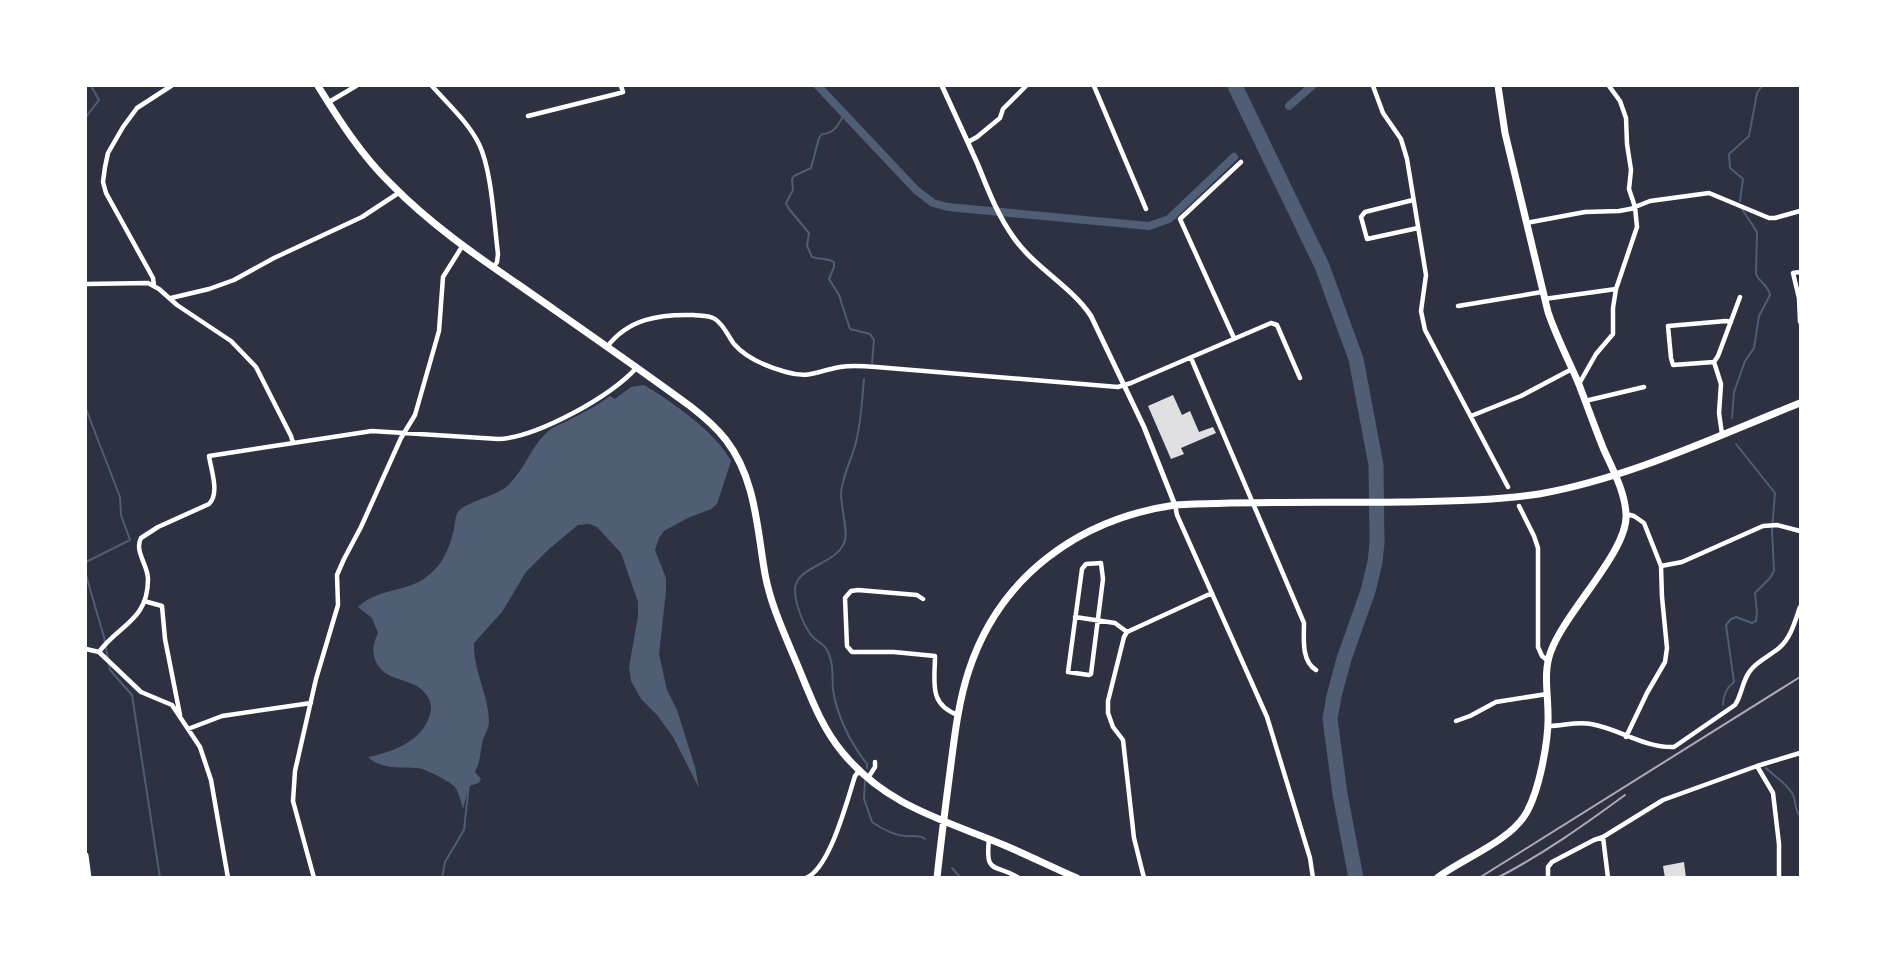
<svg xmlns="http://www.w3.org/2000/svg" width="1886" height="963" font-family="Lora,serif">
  <style>
    .water { fill: #4f5d75 }
    .lines { fill: none; stroke-linecap: round; stroke-linejoin: round }
    .stream { stroke: #4f5d75; stroke-width: 2 }
    .canal { stroke: #4f5d75; stroke-width: 8 }
    .river { stroke: #4f5d75; stroke-width: 15 }
    .building { fill: #e0e0e3 }
    .minor { stroke: #fff; stroke-width: 4.5 }
    .tertiary { stroke: #fff; stroke-width: 5 }
    .primary { stroke: #fff; stroke-width: 7 }
    .rail { stroke: #abadb3; stroke-width: 2 }
  </style>
  <rect width="100%" height="100%" fill="#2d3142"/>
  <!-- water -->
  <path class="water" d="M644,385C671,401 716,432 731,461L717,504L711,509L688,518L664,531L659,538L655,550L666,578V591L659,654L667,690L677,710L695,767L699,788L673,737L657,715L641,699L631,681L629,667L638,616V602L621,553L597,527L589,524L578,525L549,549L526,572L502,612L474,643C473,671 489,695 489,722C489,730 483,736 482,744C480,755 480,762 475,772L481,779L479,783L469,786L463,809C461,802 459,793 455,787C451,782 424,768 417,768C401,767 381,770 368,757C393,752 423,741 430,714C433,704 429,696 421,689C409,679 389,680 380,668C371,656 372,646 378,633L372,618L358,607C381,586 409,594 431,573C444,562 450,546 454,529C455,524 455,517 458,512C464,503 495,496 506,487C525,471 531,444 551,429C555,426 562,424 567,421C582,413 597,406 610,396L615,399L631,387Z"/>
  <g class="lines">
    <!-- stream -->
    <path class="stream" d="M845,113C839,123 835,134 822,134L819,138L811,168L794,176L792,179L793,190L786,203L789,209L809,233L807,246L812,257C820,260 826,257 834,262V267L829,279L839,295L850,329L870,334L874,340L872,363
      M86,117L99,100L91,86
      M1740,201L1743,179L1730,168L1729,154L1749,136L1757,93L1762,86
      M864,379C862,401 861,425 855,446C850,463 842,477 841,494C841,508 849,534 844,543C836,564 798,566 795,588C794,601 804,629 814,638C818,642 824,644 827,650C834,663 832,676 833,690C837,716 851,744 867,764V768
      M86,409L120,497L121,515L130,540L86,562
      M1732,418L1734,392L1745,361L1754,348L1759,316L1770,295C1769,286 1759,282 1756,274L1757,232L1742,209
      M86,575L104,637L110,670L132,695L160,878
      M1723,705C1723,695 1726,688 1734,682L1726,625L1731,619L1736,617L1752,623L1756,621L1757,613L1755,593L1770,578L1774,571L1772,530L1775,493L1736,444
      M1766,768C1775,777 1785,782 1792,793C1797,801 1794,810 1800,816
      M865,781L864,799L872,822C882,829 893,835 905,836C913,837 918,834 925,839
      M952,868L961,878
      M442,878L445,862L464,830L469,784"/>
    <!-- canal -->
    <path class="canal" d="M818,86L916,190L933,203L948,207L1149,226L1169,219L1234,157
      M1289,106L1312,86"/>
    <!-- river -->
    <path class="river" d="M1235,86L1322,266L1356,359L1376,465L1377,543L1375,562L1368,591L1344,659L1334,696L1330,719L1340,794L1356,878"/>
  </g>
  <!-- building -->
  <path class="building" d="M1173,395L1182,415L1190,411L1199,432L1213,427L1216,433L1181,448L1184,454L1171,459L1148,406Z
    M1684,862L1686,878H1665L1663,866Z"/>
  <g class="lines">
    <!-- minor -->
    <path class="minor" d="M432,86C448,104 468,122 479,144C492,171 494,223 498,254L497,262L493,268
      M1094,86L1146,209
      M1373,86L1383,113L1401,139L1407,159L1426,275L1421,311L1425,330L1508,487
      M329,102L356,86
      M528,116L616,94L623,92L621,86
      M968,142L977,137L1000,118L1003,109L1026,86
      M1413,200L1365,212L1361,217L1367,239L1418,228
      M1526,223L1585,212L1619,211L1630,209L1650,201L1709,193L1769,218H1775L1800,211
      M1800,272L1793,273L1799,298L1800,322
      M86,284L148,283L159,289L177,305L231,341L256,367L291,436L293,443
      M154,285L153,278L106,193L103,182L105,167L108,153L123,127L137,108L171,86
      M171,298L209,289L234,280L274,258L362,217L400,192
      M1544,299L1616,289
      M1458,306L1542,292
      M1234,338L1180,219L1241,162
      M607,347C628,319 659,314 693,315C700,316 709,315 715,319C724,325 728,336 734,344C747,359 768,367 786,372C810,379 817,371 840,367C852,365 864,366 876,367L1118,387L1131,383L1271,323L1277,325L1300,378
      M1191,358L1304,623C1304,638 1301,661 1316,670
      M1714,362L1673,365L1671,358L1668,326L1726,321L1731,322
      M1579,384L1596,354L1613,334V308L1616,289L1637,227L1635,207L1629,189L1631,170L1627,144L1626,118L1620,101L1609,86
      M1585,401L1644,387
      M1471,416L1521,396L1572,369
      M1722,434L1719,413L1721,384L1714,362L1718,356L1740,297
      M1175,505L1177,515L1267,717L1310,858L1313,878
      M1519,506L1534,536L1538,548V647L1542,656L1548,661
      M1101,563L1103,579L1091,674L1089,675L1068,672L1082,569L1086,564Z
      M1661,566L1682,562L1763,526L1777,525L1800,531
      M923,599L917,595L858,590L851,591L845,598L847,646L852,652H894L935,656C935,682 928,704 958,715
      M144,601L162,606L165,639L180,715
      M1075,617L1115,623L1127,632
      M86,649L99,652L141,692L172,705L200,747L211,780L228,878
      M99,652C118,625 148,621 148,579C148,565 134,551 141,538L158,527L209,504C220,493 211,470 209,456L372,431L498,439C535,438 613,396 637,367
      M1456,721L1470,716L1496,702L1547,694
      M1548,726C1563,726 1577,721 1591,724C1620,729 1644,748 1674,747L1735,705C1742,695 1742,681 1750,671C1757,661 1770,656 1779,648C1791,638 1795,621 1800,607
      M188,729L222,716L311,703
      M1626,737L1647,693L1665,662L1667,648L1662,597L1661,566L1644,523L1634,516L1626,514
      M1757,766L1773,793L1779,844V878
      M868,778L875,767V762
      M1603,837L1608,878
      M989,839C985,876 995,863 1019,878
      M314,878L293,801L295,771L316,679L338,605L337,575L344,559L361,527L401,438L415,415L439,331L443,277L463,245
      M806,878C830,868 847,801 855,776L859,771
      M1144,878L1134,838L1123,740L1113,727L1108,713V701L1124,637L1127,632L1212,593
      M1548,878V867L1552,862L1594,840L1603,837L1663,800L1757,766L1800,753"/>
    <!-- tertiary -->
    <path class="tertiary" d="M942,86C954,112 966,138 978,165C988,190 998,216 1014,238C1035,268 1071,286 1091,316L1144,427L1175,505
      M86,855L89,878"/>
    <!-- primary -->
    <path class="primary" d="M318,86C339,120 362,156 391,184C429,223 475,255 519,285C576,325 634,365 690,406C703,416 716,427 726,440C756,479 757,529 765,574C771,606 785,635 797,664C810,695 821,727 843,753C884,803 937,818 994,841C1022,852 1049,866 1077,878
      M937,878C941,840 946,802 951,764C955,732 959,700 969,670C1000,576 1079,519 1175,505C1251,501 1327,503 1402,502C1448,501 1494,501 1539,494C1629,478 1715,437 1800,403
      M1437,878C1462,859 1508,842 1525,815C1539,793 1549,740 1548,714C1548,693 1543,671 1551,651C1565,612 1629,550 1626,514C1625,492 1613,470 1604,450C1595,428 1587,405 1578,382C1568,359 1556,336 1548,312L1505,133L1498,86"/>
    <!-- rail -->
    <path class="rail" d="M1479,878L1800,677
      M1497,878C1542,855 1584,825 1625,795"/>
  </g>
  <!-- border -->
  <rect width="1886" height="963" fill="none" stroke="#ffffff" stroke-width="174"/>
</svg>
